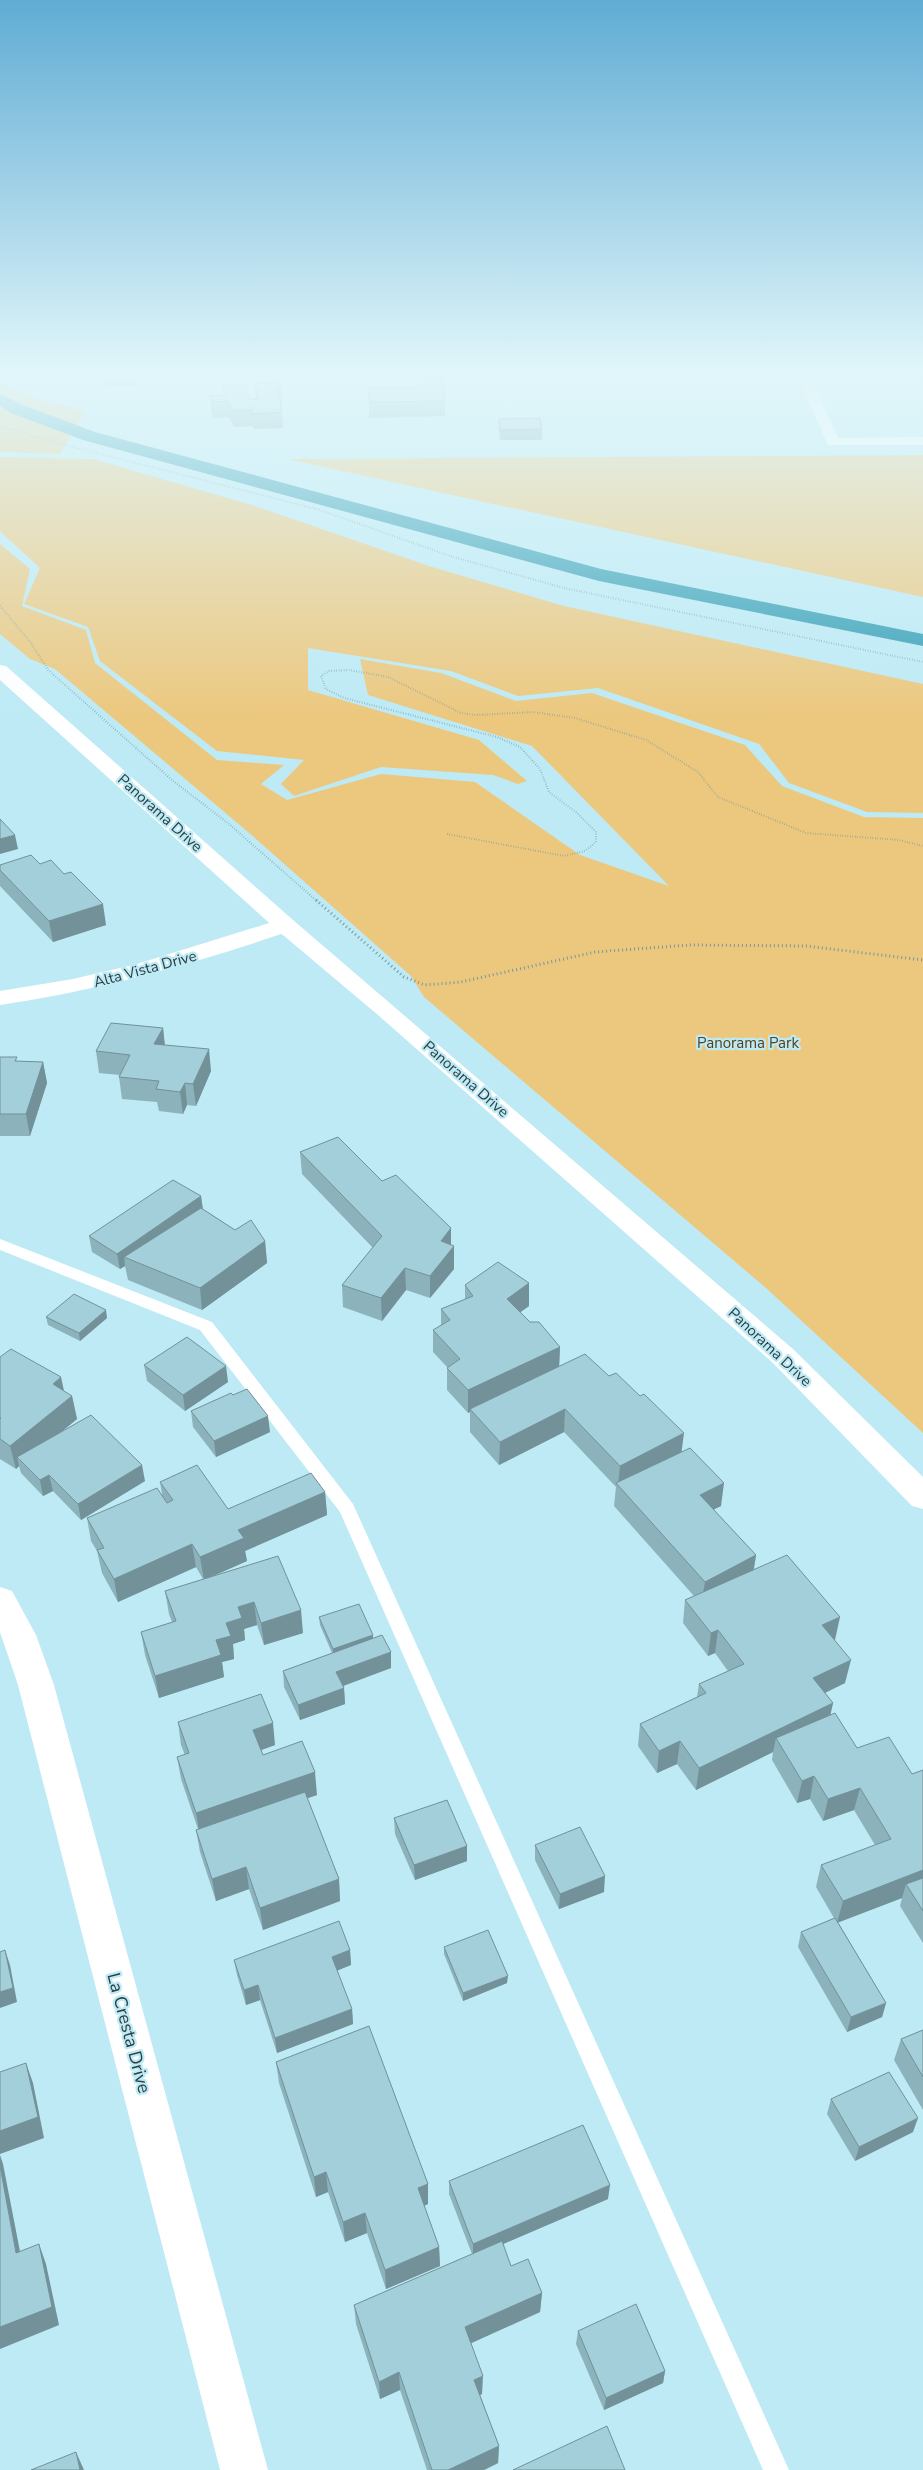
<svg xmlns="http://www.w3.org/2000/svg" width="923" height="2470" font-family="'Nunito Sans',sans-serif">
  <style>
    .green { fill: #ecc87f }
    .lines { fill: none; stroke-linecap: round; stroke-linejoin: round }
    .canal { fill: #349fb6; fill-rule: evenodd }
    .path-far1 { stroke: #77979e; stroke-width: 2; stroke-dasharray: 0.5 2; stroke-linecap: butt }
    .path { stroke: #77979e; stroke-width: 3; stroke-dasharray: 1 3; stroke-linecap: butt }
    .lane { fill: #fff; fill-rule: evenodd }
    .street { fill: #fff; fill-rule: evenodd }
    .secondary { fill: #fff; fill-rule: evenodd }
    .primary { fill: #fff; fill-rule: evenodd }
    .wall { fill: #8cb2bb }
    .shaded-wall { fill: #729199 }
    .building { fill: #a3cfda; stroke: #729199 }
    .labels { text-anchor: middle; stroke-width: 4.5; stroke-linejoin: round; paint-order: stroke }
    .street-label { font-size: 15px; fill: #2c3e42; stroke: #bdeaf5 }
    .park-label { font-size: 15px; fill: #55421b; stroke: #bdeaf5 }
    .near-street-label { font-size: 18px; fill: #2c3e42; stroke: #bdeaf5 }
  </style>
  <rect width="100%" height="100%" fill="#bdeaf5"/>
  <!-- green -->
  <path class="green" d="M0,381L29,396L85,411L60,454L0,452Z
    M923,455V597L287,459Z
    M0,457L93,459L255,506L429,566L564,606L923,684V813L867,812L789,783L759,744L598,688L518,696L451,671L308,648V690L479,740L527,781L518,784L493,775L381,767L294,796L281,784L304,760L217,751L100,661L88,627L24,604L40,568L0,531Z
    M0,544L30,569L22,606L86,630L95,663L217,760L284,765L261,784L287,800L381,774L475,782L580,855L669,886L532,746L368,695L360,659L441,673L516,701L592,693L745,745L782,786L864,817L923,818V1433L766,1288L424,997L411,976L248,832L55,669L30,659L0,634Z"/>
  <g class="lines">
    <!-- canal -->
    <path class="canal" d="M0,394L23,405L95,432L601,569L923,634V646L599,581L83,440L11,413L0,406Z"/>
    <!-- path-far1 -->
    <path class="path-far1" d="M0,426L50,441L320,510L450,556L564,588L923,662
      M0,606L31,643L48,670L172,780L229,824L318,902
      M447,834L564,856L585,851L596,842V832L577,813L549,792L540,769L520,747L497,737L344,698L326,689L321,676L329,671L349,670L388,677L461,713L476,715L533,712L575,718L646,740L698,772L718,797L806,833L899,840L923,846"/>
    <!-- path -->
    <path class="path" d="M316,900L404,977L425,985L461,982L595,952L689,945L806,946L923,960"/>
    <!-- lane -->
    <path class="lane" d="M0,1239L212,1322L353,1504L789,2470H763L340,1512L200,1330L0,1250Z"/>
    <!-- street -->
    <path class="street" d="M104,370H288L282,374L109,376L104,375Z
      M795,370H808L838,438L923,437V445H828Z
      M0,1587L12,1591L36,1635L54,1685L268,2470H220L18,1685L0,1632Z"/>
    <!-- secondary -->
    <path class="secondary" d="M285,918L293,920L296,925L293,930C197,963 100,990 0,1005V991L73,979L137,964Z"/>
    <!-- primary -->
    <path class="primary" d="M0,665L6,666L293,920L793,1349L923,1477V1509L912,1506L773,1363L378,1015L277,930L0,680Z"/>
  </g>
  <!-- wall -->
  <path class="wall" d="M106,381H136V386H107Z
    M255,384L282,388L283,403H280L282,412L283,428L254,429L253,426L234,427L229,417L213,418L211,411L210,396L224,395L223,386L249,399H256Z
    M423,386L445,401V416L369,418V402L423,387Z
    M499,419L542,429V440H500L499,429Z
    M40,864L64,874L106,925L53,942L0,886V865Z
    M163,1028L165,1045L211,1071L196,1106L187,1105L183,1114L159,1111L157,1102L122,1099L119,1077L120,1075L99,1073L96,1051Z
    M0,1057L18,1061L43,1062L47,1083L30,1136H0Z
    M300,1152L382,1181L451,1245L454,1269L430,1298L406,1290L382,1321L343,1307L342,1285L373,1248L302,1174Z
    M201,1196L203,1209L235,1230L265,1241L267,1263L202,1310L128,1280L125,1266L120,1269L92,1252L89,1236Z
    M529,1283V1306L520,1312L530,1322L560,1347L559,1366L682,1452L721,1506L713,1509L756,1555L754,1570L835,1640H834L845,1683L825,1693L833,1703L830,1715L857,1748L912,1774L923,1770V1943L900,1906L902,1898L838,1922L886,2003L882,2017L847,2032L798,1947L801,1932L834,1918L816,1887L821,1865L875,1845L854,1810L823,1821L810,1799L797,1803L772,1760L773,1752L696,1790L677,1764L657,1773L638,1746L640,1724L697,1697L699,1684L728,1671L715,1653L708,1656L683,1623L685,1600L694,1596L614,1506L616,1487L564,1432L499,1465L470,1432V1412L468,1413L447,1390V1367L433,1352V1330L441,1325V1309L465,1299V1285Z
    M46,1317L107,1318L80,1341L48,1325Z
    M0,1357L72,1396L77,1419L59,1434L145,1481L81,1520L53,1491L43,1496L21,1473L19,1466L16,1469L0,1459Z
    M144,1365L228,1382L185,1411L147,1381Z
    M191,1411L270,1432L216,1457L193,1427Z
    M160,1482L228,1509L325,1492L327,1515L245,1551L247,1561L213,1576L303,1633L264,1645L257,1625L244,1629L245,1640L233,1644L234,1659L222,1662L224,1677L159,1698L145,1655L141,1632L172,1622L169,1614L165,1591L203,1579L196,1567L118,1602L102,1573L97,1551L91,1541L87,1518L162,1494Z
    M319,1617L373,1638L391,1652V1668L343,1685L344,1688L345,1704L300,1720L284,1687L283,1671L332,1653L320,1625Z
    M178,1722L275,1745L261,1750L263,1755L317,1795L307,1798L339,1879L340,1901L263,1930L249,1889L216,1901L200,1852L196,1830L198,1829L181,1779L177,1757L185,1755L181,1745Z
    M394,1818L467,1846V1861L415,1880L395,1834Z
    M535,1845L604,1892L559,1909L535,1860Z
    M444,1947L507,1983L463,2001L444,1954Z
    M350,1950L351,1965L337,1970L352,2009L353,2024L277,2053L260,2000L246,2005L237,1975L234,1960Z
    M923,2030V2110L894,2060L901,2039Z
    M276,2062L428,2184V2204L424,2206L439,2247L440,2266L386,2289L367,2233L345,2242L328,2192L316,2197L279,2083Z
    M831,2099L913,2132L855,2161L827,2114Z
    M449,2181L608,2199L503,2244L511,2266L542,2293L540,2312L471,2343L482,2394L480,2395L499,2446L498,2463L484,2470H427L400,2390L380,2399L356,2324L354,2305L472,2254L449,2194Z
    M578,2331L665,2371L663,2383L604,2410L576,2344Z"/>
  <!-- shaded-wall -->
  <path class="shaded-wall" d="M15,835L18,849L0,854V839Z
    M103,904L106,925L53,942L49,921Z
    M163,1028L165,1049L154,1044Z
    M209,1049L211,1071L196,1106L193,1084Z
    M43,1062L47,1083L30,1136L26,1114Z
    M185,1083L187,1105L183,1114L180,1092Z
    M201,1196L203,1212L124,1257L125,1266L120,1269L117,1254Z
    M451,1228V1249L454,1246V1269L430,1298V1276L441,1241Z
    M265,1241L267,1263L202,1310L200,1288Z
    M405,1268L406,1290L382,1321L381,1298Z
    M529,1283V1306L507,1322V1299Z
    M106,1310L107,1318L80,1341L79,1333Z
    M560,1347L559,1369L470,1409V1412L468,1413V1390Z
    M226,1366L228,1382L185,1411L183,1395Z
    M61,1377L66,1400L53,1384Z
    M72,1396L77,1419L23,1463L17,1457L19,1466L16,1469L10,1446Z
    M565,1409L564,1432L499,1465L500,1442Z
    M268,1416L270,1432L216,1457L214,1441Z
    M684,1433L681,1456L618,1486L620,1466Z
    M142,1465L145,1481L81,1520L78,1504Z
    M49,1475L53,1491L43,1496L40,1480Z
    M724,1483L721,1506L697,1518L700,1495Z
    M325,1492L327,1515L245,1551L247,1561L204,1580L200,1557L238,1530Z
    M192,1544L196,1567L118,1602L114,1579Z
    M756,1555L752,1578L701,1605L705,1582Z
    M254,1602L257,1625L244,1629L245,1640L233,1644L234,1659L222,1662L224,1677L159,1698L155,1676L216,1640L226,1623L238,1607Z
    M301,1610L303,1633L264,1645L261,1623Z
    M840,1617L835,1640L817,1648L822,1625Z
    M718,1630L715,1653L708,1656L711,1633Z
    M373,1635V1643L333,1657V1649Z
    M391,1652V1668L338,1688L336,1672Z
    M851,1660L845,1683L808,1701L813,1678Z
    M344,1688L345,1704L300,1720L298,1705Z
    M833,1703L828,1726L776,1738L773,1752L696,1790L699,1768Z
    M273,1723L275,1745L256,1752L253,1730Z
    M680,1741L677,1764L657,1773L659,1751Z
    M315,1772L317,1795L200,1836L196,1813Z
    M814,1776L810,1799L797,1803L802,1781Z
    M860,1788L854,1810L823,1821L828,1799Z
    M467,1846V1861L415,1880L414,1865Z
    M246,1867L249,1889L216,1901L212,1879Z
    M923,1870V1890L906,1884L902,1898L837,1923L843,1901Z
    M605,1876L604,1892L559,1909L560,1894Z
    M339,1879L340,1901L263,1930L260,1908Z
    M5,1950L10,1965L17,2002L0,2008V1992Z
    M350,1950L351,1965L334,1972L332,1957Z
    M508,1976L507,1983L463,2001V1993Z
    M258,1985L260,2000L246,2005L244,1990Z
    M886,2003L882,2017L847,2032L851,2017Z
    M352,2009L353,2024L277,2053L275,2038Z
    M26,2063L33,2083L44,2138L0,2154V2131Z
    M918,2118L913,2132L855,2161L859,2147Z
    M0,2155L3,2164L24,2272L16,2253L0,2166Z
    M326,2172L328,2192L316,2197L314,2177Z
    M428,2184V2204L419,2208L418,2188Z
    M610,2185L608,2199L473,2257V2244Z
    M365,2213L367,2233L345,2242L343,2222Z
    M39,2244L46,2264L59,2325L0,2349V2327Z
    M439,2247L440,2266L386,2289L385,2270Z
    M542,2293L540,2312L465,2346V2327Z
    M665,2371L663,2383L604,2410L606,2398Z
    M399,2372L400,2390L380,2399L379,2382Z
    M483,2376L482,2394L474,2398V2380Z
    M499,2446L498,2463L484,2470H448Z
    M76,2452L84,2470H80Z"/>
  <!-- building -->
  <path class="building" d="M128,379L136,381H106Z
    M424,379H443L445,401L369,402V388L425,387L423,386Z
    M280,382L282,388H277L282,412L252,414V410L233,411L228,401L211,402L210,396L226,395L223,386L245,384L249,399H259L255,384Z
    M540,418L542,429L500,430L499,419Z
    M0,819L15,835L0,839Z
    M31,855L40,864L51,860L64,874L71,872L103,904L49,921L0,870V865Z
    M111,1023L163,1028L154,1044L209,1049L193,1084L185,1083L180,1092L156,1089L159,1081L119,1077L130,1055L96,1051Z
    M0,1057H17L15,1061L43,1062L26,1114H0Z
    M338,1137L382,1181L396,1175L451,1228L441,1241L454,1246L430,1276L405,1268L381,1298L342,1285L382,1236L300,1152Z
    M173,1180L201,1196L117,1254L89,1236Z
    M201,1208L235,1230L251,1220L265,1241L200,1288L124,1257Z
    M498,1262L529,1283L507,1299L530,1322H539L560,1347L468,1390L447,1368L460,1359L433,1330L450,1320L441,1309L473,1296L465,1285Z
    M74,1294L106,1310L79,1333L46,1317Z
    M187,1337L226,1366L183,1395L144,1365Z
    M11,1349L61,1377L53,1384L72,1396L10,1446L0,1439V1419L1,1418H0V1357Z
    M585,1354L609,1376L616,1373L640,1396L644,1394L684,1433L620,1466L565,1409L500,1442L470,1409Z
    M247,1389L268,1416L214,1441L191,1411L231,1393L233,1395Z
    M91,1415L142,1465L78,1504L49,1475L40,1480L17,1457Z
    M690,1448L724,1483L700,1495L756,1555L705,1582L616,1483Z
    M197,1465L228,1509L311,1473L325,1492L238,1530L244,1538L200,1557L192,1544L114,1579L97,1550L104,1548L87,1518L157,1488L167,1503L173,1500L160,1482Z
    M787,1555L840,1617L822,1625L851,1660L813,1678L833,1703L699,1768L680,1741L659,1751L640,1724L706,1693L699,1684L744,1664L718,1630L711,1633L685,1600Z
    M278,1556L301,1610L261,1623L254,1602L238,1607L242,1618L226,1623L231,1636L216,1640L221,1655L155,1676L141,1632L176,1621L165,1591Z
    M359,1604L373,1635L333,1649L319,1617Z
    M382,1635L391,1652L336,1672L344,1688L298,1705L283,1671Z
    M261,1694L273,1723L253,1730L263,1755L302,1741L315,1772L196,1813L177,1757L189,1753L178,1722Z
    M835,1713L857,1748L889,1737L912,1774L923,1770V1870L843,1901L821,1865L891,1839L860,1788L828,1799L814,1776L802,1781L776,1738Z
    M305,1792L339,1879L260,1908L246,1867L212,1879L196,1830Z
    M447,1800L467,1846L414,1865L394,1818Z
    M580,1827L605,1876L560,1894L535,1845Z
    M923,1878V1911L906,1884Z
    M835,1918L886,2003L851,2017L801,1932Z
    M339,1921L350,1950L332,1957L352,2009L275,2038L258,1985L244,1990L234,1960Z
    M488,1930L508,1976L463,1993L444,1947Z
    M5,1950L13,1988L0,1992V1952Z
    M369,2026L428,2184L418,2188L439,2247L385,2270L365,2213L343,2222L326,2172L314,2177L276,2062Z
    M923,2030V2077L901,2039Z
    M26,2063L38,2117L0,2131V2072Z
    M889,2072L918,2118L859,2147L831,2099Z
    M583,2125L610,2185L473,2244L449,2181Z
    M0,2166L16,2253L39,2244L52,2307L0,2327Z
    M502,2241L511,2266L528,2259L542,2293L465,2327L483,2376L474,2380L499,2446L448,2470H432L399,2372L379,2382L354,2305Z
    M636,2304L665,2371L606,2398L578,2331Z
    M607,2426L625,2470H513Z
    M76,2452L80,2470H31Z"/>
  <!-- sky -->
  <linearGradient id="sky" x2="0" y2="1"><stop stop-color="#60acd4"/><stop offset="0.52" stop-color="#e1f6fa"/><stop offset="1" stop-color="#e1f6fa" stop-opacity="0"/></linearGradient>
  <rect width="923" height="716" fill="url(#sky)"/>
  <g class="labels">
    <!-- street labels -->
    <g class="street-label">
      <text transform="translate(160 813) rotate(42)" y="5">Panorama Drive</text>
      <text transform="translate(145 969) rotate(-15)" y="5">Alta Vista Drive</text>
      <text transform="translate(466 1079) rotate(41)" y="5">Panorama Drive</text>
      <text transform="translate(770 1347) rotate(43)" y="5">Panorama Drive</text>
    </g>
    <!-- park labels -->
    <g class="park-label">
      <text x="748" y="1048">Panorama Park</text>
    </g>
    <!-- near-street labels -->
    <g class="near-street-label">
      <text transform="translate(129 2033) rotate(75)" y="6">La Cresta Drive</text>
    </g>
  </g>
</svg>
